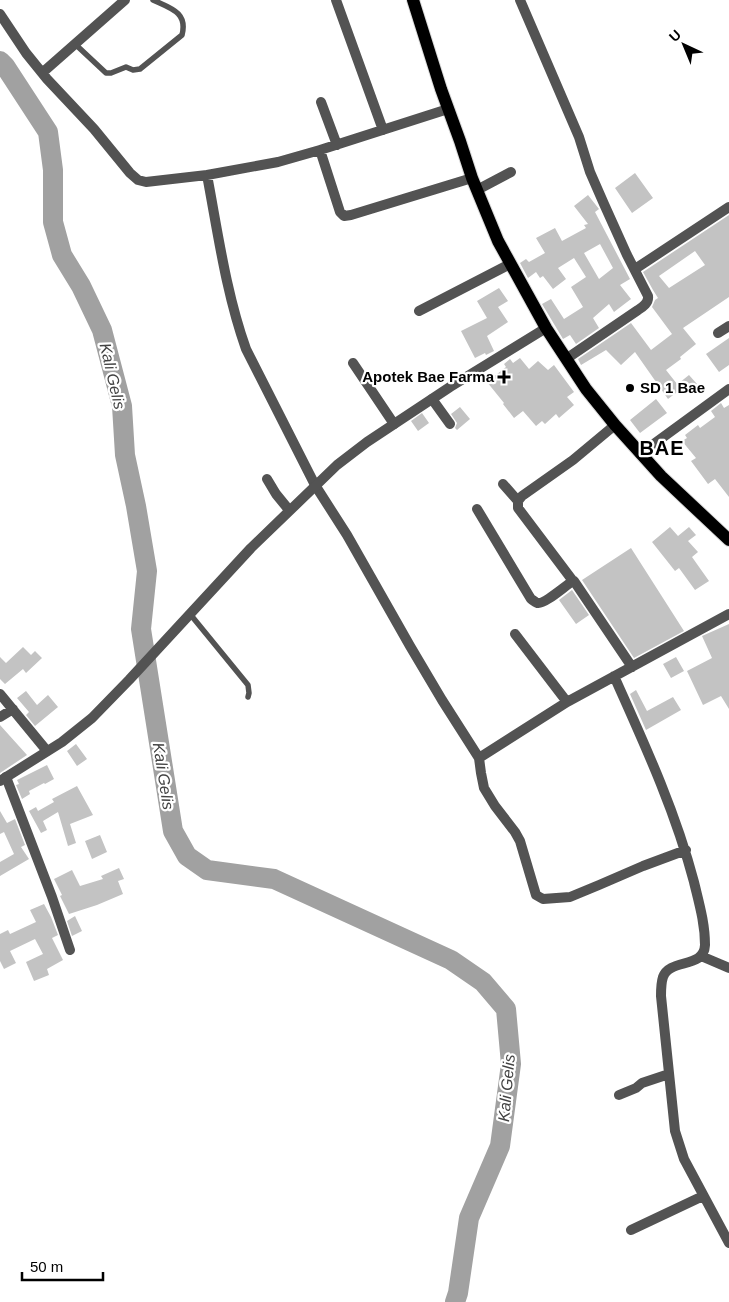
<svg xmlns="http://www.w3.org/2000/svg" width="729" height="1302" font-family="Helvetica,sans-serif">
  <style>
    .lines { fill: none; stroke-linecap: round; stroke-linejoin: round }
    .river { stroke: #a1a1a1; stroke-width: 20 }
    .building { fill: #c3c3c3; fill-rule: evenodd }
    .primary-casing { stroke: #dbdbdb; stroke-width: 14 }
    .service { stroke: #535353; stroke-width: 5.5 }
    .minor { stroke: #535353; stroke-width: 10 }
    .tertiary { stroke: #535353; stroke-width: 10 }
    .primary { stroke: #000; stroke-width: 12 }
    .poi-dot { fill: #000; stroke: #fff; stroke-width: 2 }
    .labels { text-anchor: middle; stroke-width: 4.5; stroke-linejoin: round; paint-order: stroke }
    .poi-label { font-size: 15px; font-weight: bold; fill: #000; stroke: #fff; text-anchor: end }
    .water-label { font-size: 16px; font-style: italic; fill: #424242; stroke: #fff }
    .district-label { font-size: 20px; font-weight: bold; letter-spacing: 1px; fill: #000; stroke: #fff }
  </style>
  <rect width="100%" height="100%" fill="#fff"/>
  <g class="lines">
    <!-- river -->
    <path class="river" d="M0,61L5,66L48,132L53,170V222L62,255L81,286L102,330L122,406L125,455L136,506L147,571L141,629L173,831L187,856L207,870L274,879L451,960L483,982L506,1009L511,1064L500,1146L469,1218L458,1293L455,1302"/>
  </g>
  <!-- building -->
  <path class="building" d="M635,173L653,198L632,213L615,188Z
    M588,195L599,209L595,212L630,279L620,285L631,299L614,312L609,304L593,318L599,328L576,344L570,335L563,339L542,304L551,299L564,319L583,307L571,287L586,277L574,258L558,268L566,279L553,289L543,276L540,278L536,272L528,278L520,263L526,259L529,262L545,253L536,238L555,228L562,241L586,228L584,225L588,224L574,206ZM600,244L613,268L599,279L584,253Z
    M729,215V297L683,328L696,344L680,357L681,359L666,370L681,389L668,399L635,352L621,365L606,350L581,365L578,359L631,323L651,350L672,334L652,307L655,300L658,298L653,290L643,272ZM695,251L705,265L669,288L659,276Z
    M499,288L508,301L498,307L508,322L487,336L494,351L486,355L485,353L475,358L461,331L487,318L477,301Z
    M729,338V365L719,372L706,354Z
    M520,358L529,369L538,361L548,370L554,365L574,392L567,397L574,405L559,418L556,414L545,424L542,421L536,426L523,411L514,418L503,404L504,403L487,382L506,367L504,364L510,359L513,363Z
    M689,375L697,384L687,393L679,383Z
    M656,399L667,413L640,433L630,420Z
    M721,403L724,408L729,405V497L715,479L708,484L691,461L696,458L682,441L687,438L685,435L698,425L700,428L715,417L711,411Z
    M460,407L470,419L457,430L455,428L457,423L451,414Z
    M422,413L429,423L418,431L411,421Z
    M670,527L678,536L689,527L696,535L688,541L698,552L692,557L709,581L695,590L679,568L675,571L652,542Z
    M631,548L684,631L634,658L582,580Z
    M572,590L589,615L576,624L559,600Z
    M729,624V709L721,696L703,705L687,671L712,658L702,636Z
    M23,647L31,655L35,651L42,658L26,673L23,669L5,684L0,679V657L6,663Z
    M676,657L684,671L671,678L663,664Z
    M636,690L647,711L673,697L681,710L646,730L630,694Z
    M26,691L37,705L48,695L58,707L35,726L26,715L29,712L17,698Z
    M0,725L27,755L0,773Z
    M76,744L87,759L77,766L67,751Z
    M47,765L54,779L45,784L44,783L29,791L30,794L22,799L16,785L19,784L17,780Z
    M77,786L93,815L70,824L76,843L68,846L58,812L43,821L47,830L41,833L29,811L36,807L38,811L54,802L52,799Z
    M0,811L7,823L15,819L25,845L21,847L29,859L0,876V862L14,854L4,832L0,834Z
    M100,835L107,852L92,859L85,841Z
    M119,868L124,879L118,881L123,894L97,905L69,914L60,896L62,895L54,879L72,870L80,886L103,879L101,876Z
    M44,904L51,917L58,935L52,938L63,960L47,969L49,975L34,981L26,962L43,954L35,939L10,951L16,963L4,969L0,961V934L8,930L10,934L36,922L30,910Z
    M75,916L82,931L72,936L67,921Z"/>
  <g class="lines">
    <defs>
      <path id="primary" d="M413,0L441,89L460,141L472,178L498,241L546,328L586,389L615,425L661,476L729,540"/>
    </defs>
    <!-- primary casing -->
    <use href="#primary" class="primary-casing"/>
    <!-- service -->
    <path class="service" d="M75,44L106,73H111L126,67L133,70L140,69L182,35C188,12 170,8 153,0
      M190,614L248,685L249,693L248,697"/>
    <!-- minor -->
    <path class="minor" d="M336,0L383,130
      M520,0L579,137L590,172L604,204L627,255L648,296C649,303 643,307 638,310L566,359
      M0,14L26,53L47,79L94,129L130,173L138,180L146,182L207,175L278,162L320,150L448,109
      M42,73L125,0
      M321,102L337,145
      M320,150L340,212L344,216L351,215L472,178
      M207,175C218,233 226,293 246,349L315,485L347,535L410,646L442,700L479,758L481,773L484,788L495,806L515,832L520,841L536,895L543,899L570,897L599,885L643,866L686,850
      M477,190L511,172
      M635,269L729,207
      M419,311L510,264
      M718,333L729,326
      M353,363L394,424
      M432,399L450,424
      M640,454L729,389
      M267,479L276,494L289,510
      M503,484L518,501
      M477,509L531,599C533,600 536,603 538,603C545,604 566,585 573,581H574L632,667
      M573,581L518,508V501L522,496L573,460L615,425
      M515,634L567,702
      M614,676C644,743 675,810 694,882C699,903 705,923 705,945C704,969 670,958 663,977C661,983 661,990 661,996L675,1131L684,1159L729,1243
      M0,694L47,751
      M0,717L13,709
      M479,758L567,702L729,614
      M6,777L52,897L70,950
      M701,956L729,968
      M619,1095L636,1088L642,1083L669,1074
      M631,1230L703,1196"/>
    <!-- tertiary -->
    <path class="tertiary" d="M0,781L62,742L92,718L129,680L251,548L337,465L367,442L450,387L546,328"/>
    <!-- primary -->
    <use href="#primary" class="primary"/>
  </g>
  <!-- markers -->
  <g class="poi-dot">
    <path d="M501.5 369.5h5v5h5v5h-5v5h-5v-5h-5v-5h5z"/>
    <circle cx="630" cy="388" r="5"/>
  </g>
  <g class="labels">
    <!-- poi labels -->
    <g class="poi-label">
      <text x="494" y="382">Apotek Bae Farma</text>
      <text x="640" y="393" text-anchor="start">SD 1 Bae</text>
    </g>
    <!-- water labels -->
    <g class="water-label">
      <text transform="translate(113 376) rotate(77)" y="6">Kali Gelis</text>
      <text transform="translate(164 776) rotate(81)" y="6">Kali Gelis</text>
      <text transform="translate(506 1088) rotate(-85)" y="6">Kali Gelis</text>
    </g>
    <!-- district labels -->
    <g class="district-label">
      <text x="662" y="455">BAE</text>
    </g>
  </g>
  <!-- north arrow -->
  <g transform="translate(684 45) rotate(316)" stroke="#ffffff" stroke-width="4" paint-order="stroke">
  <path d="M0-4L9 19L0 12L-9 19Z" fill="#000000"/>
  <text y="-8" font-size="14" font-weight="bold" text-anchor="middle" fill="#000000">U</text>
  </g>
  <!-- scale -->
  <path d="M22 1272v8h81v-8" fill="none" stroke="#000000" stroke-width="2.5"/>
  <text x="30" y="1272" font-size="15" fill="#000000" stroke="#ffffff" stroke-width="4" paint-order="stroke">50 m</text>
</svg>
